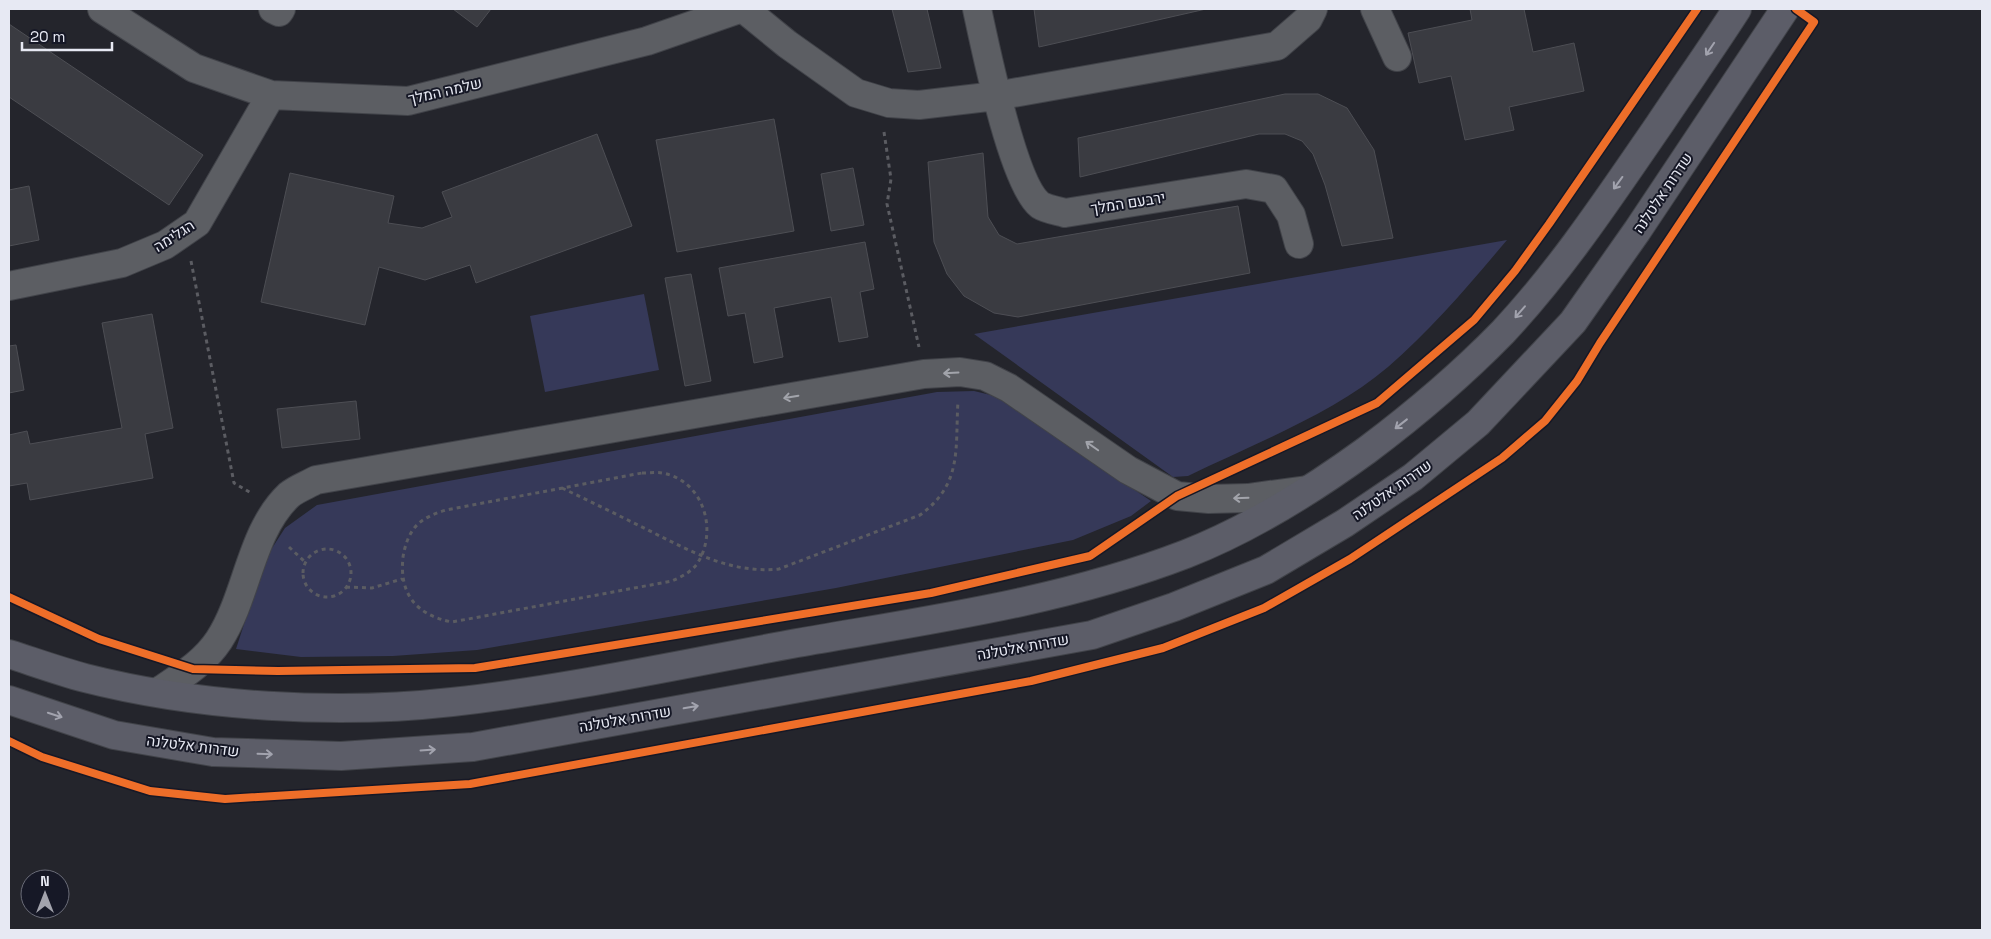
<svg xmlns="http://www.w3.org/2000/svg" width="1991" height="939" font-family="'Space Grotesk',Heebo,sans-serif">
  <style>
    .green { fill: #363959 }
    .building { fill: #3a3b41; stroke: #4d4e54 }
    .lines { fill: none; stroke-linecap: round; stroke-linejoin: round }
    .minor-casing { stroke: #414349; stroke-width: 30 }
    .major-casing { stroke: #414349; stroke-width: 30 }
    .path { stroke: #5b5c62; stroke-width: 3; stroke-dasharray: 4 4; stroke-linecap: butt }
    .minor { stroke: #5c5e63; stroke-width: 28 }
    .major { stroke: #5c5d68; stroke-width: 28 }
    .cycleway-casing { stroke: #161826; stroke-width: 11 }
    .cycleway { stroke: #ee6e29; stroke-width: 8 }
    .oneway { stroke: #a2a3ae }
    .oneway2 { stroke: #a2a4ab }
    .labels { text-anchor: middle; stroke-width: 4; stroke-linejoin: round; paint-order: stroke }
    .street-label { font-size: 15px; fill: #e7e9f3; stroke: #161826 }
  </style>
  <rect width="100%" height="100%" fill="#24252c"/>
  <!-- green -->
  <path class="green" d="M1507,240C1469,285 1432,329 1388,367C1333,414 1253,444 1188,476L1173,477L974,334Z
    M644,294L659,370L545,392L530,316Z
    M974,391L999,397L1151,501L1131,516L1073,540L836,588L477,650L393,656L301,657L236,649L265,559L285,528L317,505L937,392Z"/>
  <!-- building -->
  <path class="building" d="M453,9H491L477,27Z
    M892,9H927L941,68L908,72Z
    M1034,9H1206L1039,47Z
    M1470,9H1524L1533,52L1574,43L1584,91L1509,107L1514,130L1465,140L1451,76L1419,83L1408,33L1472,20Z
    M9,24L203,155L169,205L9,97Z
    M1285,94H1318L1347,108L1374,150L1393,238L1342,246L1325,185L1313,154L1302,141L1285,134H1259L1080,177L1078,138Z
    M774,119L794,231L677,252L656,140Z
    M597,134L632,226L476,283L470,265L425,280L379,267L365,325L261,302L290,173L394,196L388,223L422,228L452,217L442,192Z
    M983,153L988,217L999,235L1017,244L1238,206L1250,273L1018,317L994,313L964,296L947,274L934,242L928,162Z
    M853,168L864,225L831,231L821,174Z
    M29,186L39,240L9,246V190Z
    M865,242L874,289L860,292L868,337L839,342L831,297L774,308L783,357L754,363L745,313L728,316L719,268Z
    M691,274L711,381L685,386L665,278Z
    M152,314L173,428L145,434L153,478L30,500L27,483L9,486V435L27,431L30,444L122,428L102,323Z
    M16,345L24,390L9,393V346Z
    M356,401L360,439L282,448L277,409Z"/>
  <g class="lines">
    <defs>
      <path id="minor" d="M102,9L194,68L271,95L408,101L647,41L739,9
        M273,9L279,12L281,9
        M744,9L787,44L856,93L889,103L919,105L996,96L1277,46L1308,19L1313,9
        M977,9C985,46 1013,184 1040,205C1046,209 1058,211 1065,213L1246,184L1274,189L1291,215L1299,244
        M1375,9L1397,57
        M9,286L122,263L165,245L197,223L271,95
        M158,692C180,677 204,663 219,640C248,595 250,532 289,495C296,489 307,485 316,480L924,374L960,372L985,376L1009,388L1128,470L1177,496L1209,499L1248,498L1307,490"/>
      <path id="major" d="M9,654C34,662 59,671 85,678C199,707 336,715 452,702C568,689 682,664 797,643C928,620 1061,602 1186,554C1250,529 1312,490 1367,450C1415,414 1461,375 1503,332C1562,269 1610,196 1659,125C1685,86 1712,48 1737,9
        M9,700L114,735L213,752L341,756L473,747L1092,635L1174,607L1266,570L1345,523L1413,477L1478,423L1573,322L1637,231L1785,9"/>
    </defs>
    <!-- minor casing -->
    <use href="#minor" class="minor-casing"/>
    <!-- major casing -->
    <use href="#major" class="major-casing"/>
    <!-- path -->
    <path class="path" d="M884,132L891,179L887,204L919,347
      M191,261L234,483L251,493
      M642,473C649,473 656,472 662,473C703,480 719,530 697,564C691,572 681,577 672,581L452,622C416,615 399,594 403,557C405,545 409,532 419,523C426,517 436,513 446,510Z
      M562,488C591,502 620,516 648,530C690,551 731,574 779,569L920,515C963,484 955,448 958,401
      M289,547L305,562
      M303 573a24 24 0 1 1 48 0a24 24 0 1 1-48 0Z
      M346,587L372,588L402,579"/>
    <!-- minor -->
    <use href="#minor" class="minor"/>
    <!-- major -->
    <use href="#major" class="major"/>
    <defs>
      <path id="cycleway" d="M9,597L99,639L193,669L278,671L475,668L931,593L1090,556L1177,496L1377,403L1474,320L1515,271L1549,224L1697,9
        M9,741L42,757L150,791L225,799L470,784L1031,681L1163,648L1264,608L1350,559L1502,458L1545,421L1577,381L1600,343L1814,22L1796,9"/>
    </defs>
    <!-- cycleway casing -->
    <use href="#cycleway" class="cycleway-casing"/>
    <!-- cycleway -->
    <use href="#cycleway" class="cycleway"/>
  </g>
  <!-- one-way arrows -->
  <defs><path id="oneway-shaft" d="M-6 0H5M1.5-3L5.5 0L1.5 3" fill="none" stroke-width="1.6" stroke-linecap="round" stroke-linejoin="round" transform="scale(1.25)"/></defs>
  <g class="oneway">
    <use href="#oneway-shaft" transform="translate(1710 49) rotate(124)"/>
    <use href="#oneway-shaft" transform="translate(1618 183) rotate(126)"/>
    <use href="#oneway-shaft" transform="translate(1520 312) rotate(131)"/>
    <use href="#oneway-shaft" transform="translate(1401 424) rotate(142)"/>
    <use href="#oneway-shaft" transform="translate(691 707) rotate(-10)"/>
    <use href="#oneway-shaft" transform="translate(55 715) rotate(18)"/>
    <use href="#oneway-shaft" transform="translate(428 750) rotate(-4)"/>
    <use href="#oneway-shaft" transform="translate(265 754) rotate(2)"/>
  </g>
  <g class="oneway2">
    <use href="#oneway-shaft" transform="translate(951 373) rotate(177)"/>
    <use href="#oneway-shaft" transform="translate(791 397) rotate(170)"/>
    <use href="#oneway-shaft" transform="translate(1092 446) rotate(-145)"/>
    <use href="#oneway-shaft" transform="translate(1241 498) rotate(178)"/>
  </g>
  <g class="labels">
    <!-- street labels -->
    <g class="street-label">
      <text transform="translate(445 91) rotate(-13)" y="5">שלמה המלך</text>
      <text transform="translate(1663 193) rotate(-56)" y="5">שדרות אלטלנה</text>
      <text transform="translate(1128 203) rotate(-9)" y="5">ירבעם המלך</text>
      <text transform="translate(174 236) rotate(-33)" y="5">הגלימה</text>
      <text transform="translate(1392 490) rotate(-35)" y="5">שדרות אלטלנה</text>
      <text transform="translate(1023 647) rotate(-10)" y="5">שדרות אלטלנה</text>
      <text transform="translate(625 719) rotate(-10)" y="5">שדרות אלטלנה</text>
      <text transform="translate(193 746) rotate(7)" y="5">שדרות אלטלנה</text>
    </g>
  </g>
  <!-- border -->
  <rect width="1991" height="939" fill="none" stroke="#e7e9f3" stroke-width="20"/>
  <!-- north arrow -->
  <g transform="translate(45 894)"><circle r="24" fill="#161826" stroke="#6a6c78"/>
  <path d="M0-4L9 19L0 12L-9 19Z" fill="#a3a4ad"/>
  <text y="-8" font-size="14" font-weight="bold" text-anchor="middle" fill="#e7e9f3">N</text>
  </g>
  <!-- scale -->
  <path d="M22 42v8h90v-8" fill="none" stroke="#e7e9f3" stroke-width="2.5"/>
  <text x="30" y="42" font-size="15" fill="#e7e9f3" stroke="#161826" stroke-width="4" paint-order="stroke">20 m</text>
</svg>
